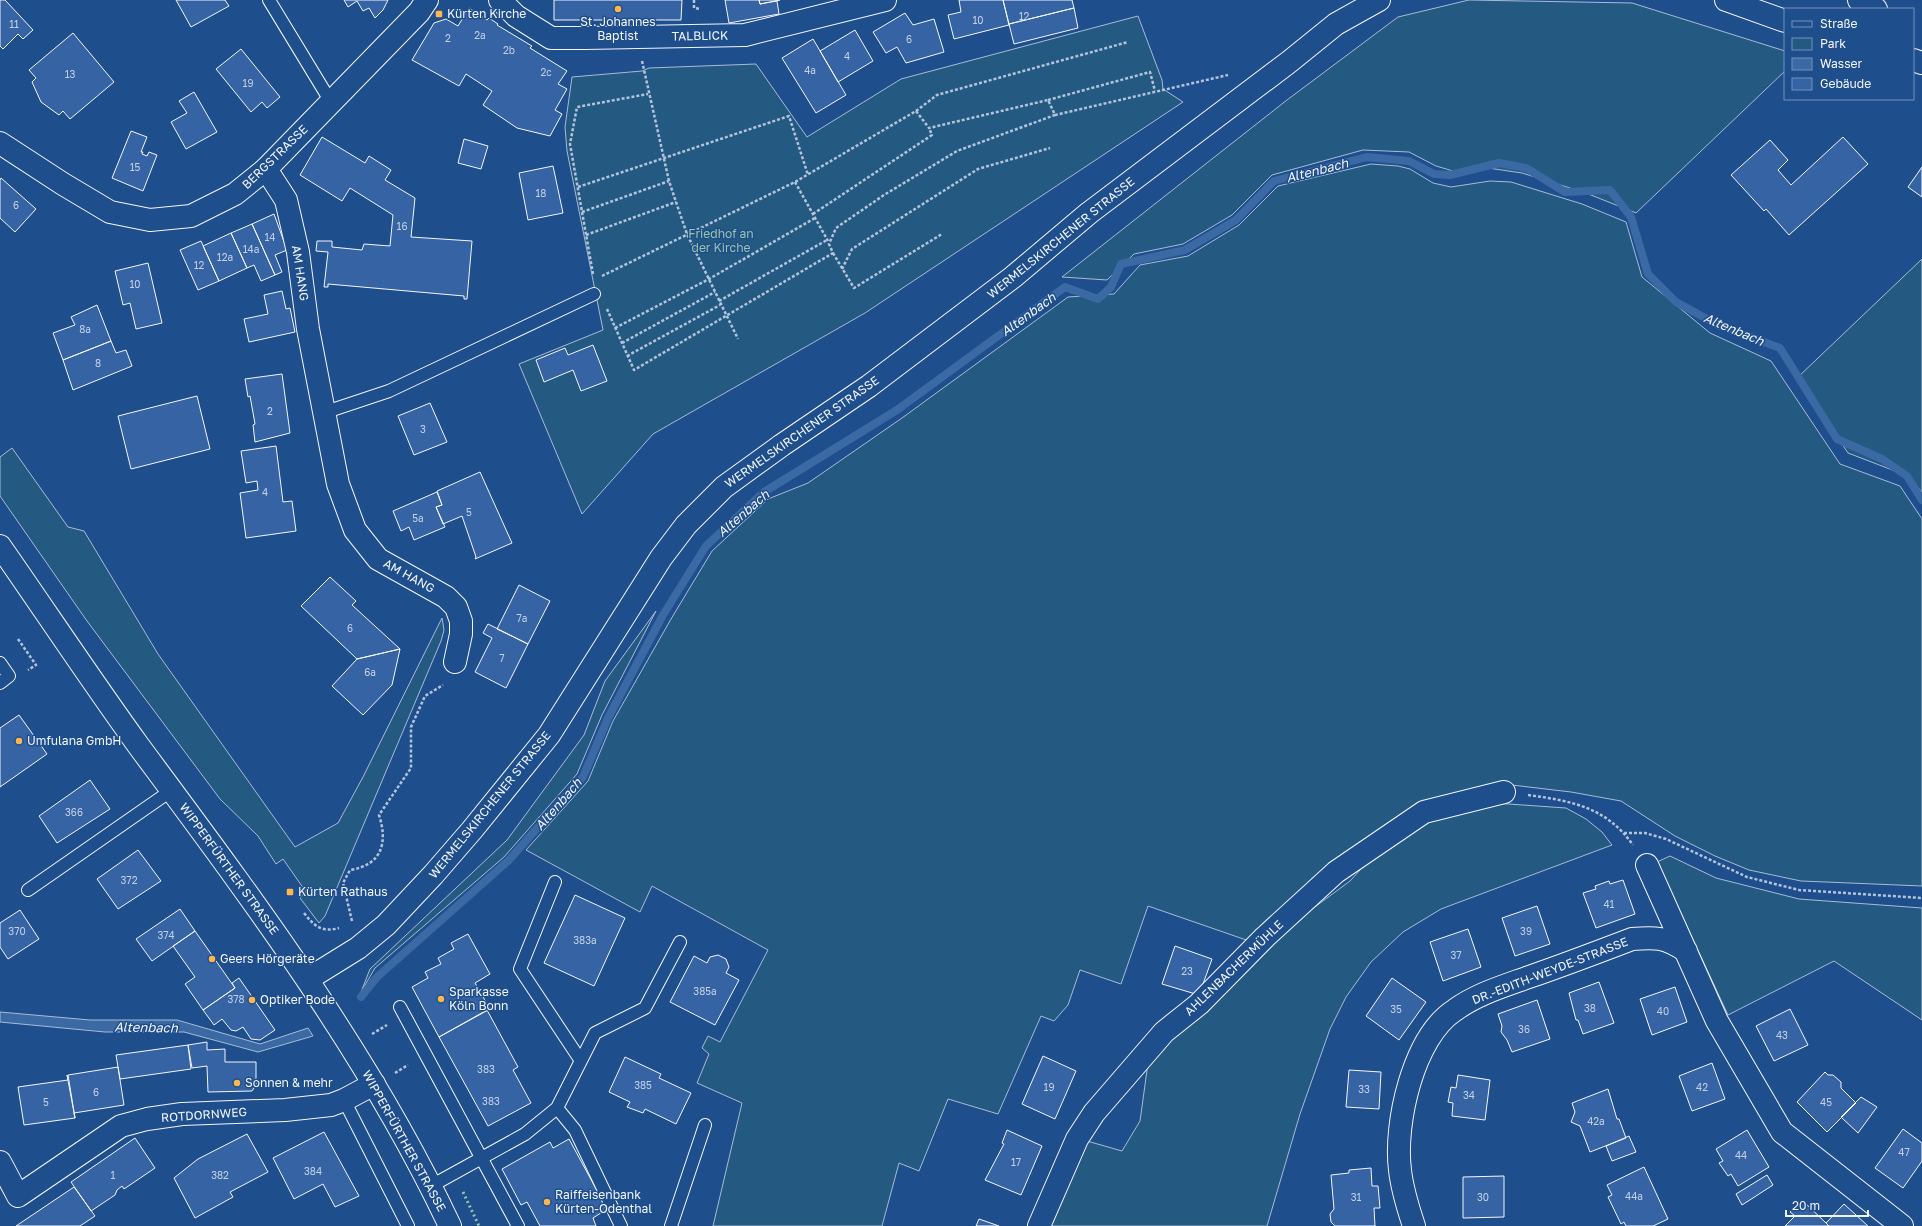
<svg xmlns="http://www.w3.org/2000/svg" width="1922" height="1226" font-family="'Golos Text',sans-serif">
  <style>
    .green { fill: #245a82; stroke: #a8bbd7 }
    .water { fill: #3b69a3; stroke: #a8bbd7 }
    .lines { fill: none; stroke-linecap: round; stroke-linejoin: round }
    .stream { stroke: #3b69a3; stroke-width: 8 }
    .building { fill: #3563a3; stroke: #f2f6ff }
    .lane-casing { stroke: #f2f6ff; stroke-width: 14 }
    .street-casing { stroke: #f2f6ff; stroke-width: 24 }
    .secondary-casing { stroke: #f2f6ff; stroke-width: 24 }
    .path { stroke: #b3c4dc; stroke-width: 2.5; stroke-dasharray: 3 2; stroke-linecap: butt }
    .lane { stroke: #1f4e8c; stroke-width: 12 }
    .street { stroke: #1f4e8c; stroke-width: 22 }
    .secondary { stroke: #1f4e8c; stroke-width: 22 }
    .hedge { stroke: #97c8a6; stroke-width: 3; stroke-dasharray: 2 3; stroke-linecap: butt }
    .poi-dot { fill: #ffb74d; stroke: #1f4e8c; stroke-width: 1.5 }
    .labels { text-anchor: middle; stroke-width: 3; stroke-linejoin: round; paint-order: stroke }
    .number-label { font-size: 10px; fill: #c3d1e8 }
    .poi-label { font-size: 12px; fill: #f2f6ff; stroke: #1f4e8c; text-anchor: start }
    .street-label { font-size: 12px; fill: #f2f6ff; stroke: #1f4e8c }
    .park-label { font-size: 12px; fill: #97c8a6; stroke: #1f4e8c }
    .water-label { font-size: 13px; font-style: italic; fill: #f2f6ff; stroke: #1f4e8c }
  </style>
  <rect width="100%" height="100%" fill="#1f4e8c"/>
  <!-- green -->
  <path class="green" d="M1469,0L1632,3L1785,51V71L1636,213L1586,193L1522,173L1488,168L1453,171L1436,166L1409,152L1363,150L1272,175L1232,215L1183,244L1134,254L1107,280L1062,277L1287,100L1398,17Z
    M1138,16L1162,80L1163,89L1183,102L865,313L653,434L582,514L519,364L603,330L567,151L565,127L572,77L642,71L649,68L756,64L807,137L901,79Z
    M1371,164L1398,166L1410,169L1433,183L1451,187L1490,181L1511,182L1582,204L1626,222L1642,277L1710,333L1771,361L1840,464L1900,486L1922,519V886L1801,881L1749,870L1715,856L1675,836L1621,801L1571,792L1503,784L1422,804L1252,942L1148,906L1121,984L1080,970L1068,1005L1054,1021L1041,1016L998,1114L948,1099L919,1171L899,1163L882,1226H713L742,1103L697,1083L709,1054L702,1048L708,1036L720,1042L768,950L652,886L640,912L526,850L588,781L613,721L671,619L712,551L768,499L808,483L902,418L1068,297L1114,294L1140,265L1188,256L1239,225L1278,186Z
    M1922,259V492L1908,476L1848,453L1797,378Z
    M12,448L68,527L84,531L158,654L295,847L338,823L363,777L442,618L444,630L441,641L325,916L319,923L300,898L306,892L283,859L276,864L258,836L220,799L87,621L0,496V457Z
    M656,611L602,715L577,774L504,857L375,968L361,992L370,969L507,840L584,735L605,681Z
    M1494,803L1566,808L1586,819L1602,832L1612,845L1441,909L1403,932L1371,962L1346,997L1330,1029L1300,1114L1267,1226H1049L1087,1141L1122,1151L1140,1121L1148,1063L1281,932L1350,881L1373,856L1427,821Z
    M1670,856L1716,878L1799,899L1922,908V1020L1834,961L1728,1015L1657,862Z"/>
  <!-- water -->
  <path class="water" d="M0,1012L90,1020H177L260,1044L308,1028L313,1036L258,1052L184,1032H105L0,1022Z"/>
  <g class="lines">
    <!-- stream -->
    <path class="stream" d="M361,997L377,977L508,861L583,777L608,718L663,615L706,546L764,492L897,410L1065,287L1098,299L1111,287L1121,264L1185,250L1236,220L1274,181L1367,157L1409,161L1434,174L1450,175L1499,163L1526,168L1565,192L1610,190L1631,217L1648,274L1676,302L1718,325L1780,348L1837,439L1882,459L1907,476L1922,500"/>
  </g>
  <!-- building -->
  <path class="building" d="M0,0H5L33,30L23,39L18,34L3,49L0,46Z
    M176,0H225L229,6L191,27Z
    M344,0H388L383,10L375,18L369,8L363,11L357,1L348,7Z
    M554,0H682L681,20H554Z
    M725,0H759L760,4L777,1L779,14L729,23Z
    M759,0H780L760,4Z
    M959,0H1003L1009,25L954,39L948,15L961,12Z
    M1003,0H1072L1074,8L1009,24Z
    M469,8L487,20L489,18L498,24L497,25L532,46L530,48L567,71L558,84L567,89L555,110L562,114L550,136L517,128L483,105L492,91L466,74L459,86L412,60L434,23L446,19L458,26Z
    M1074,8L1078,28L1014,44L1009,24Z
    M905,13L913,25L934,19L944,52L906,63L897,47L886,53L873,32Z
    M855,30L873,61L838,82L820,51Z
    M73,33L114,82L70,119L63,111L59,115L41,102L32,82L36,78L29,70Z
    M813,39L846,95L816,113L782,58Z
    M241,49L280,97L267,108L262,102L251,112L216,69Z
    M194,92L217,132L186,149L171,122L187,113L179,101Z
    M131,131L147,137L141,152H143L142,154L147,156L149,152L157,155L143,191L112,178Z
    M322,137L365,163L369,156L391,170L385,180L415,198L411,237L472,241L467,299H464V296L328,284V287H324L328,252L316,251L317,241H332V247L362,250L364,244L390,246L393,215L350,188L342,201L300,175Z
    M1843,137L1868,164L1789,235L1766,209L1764,211L1731,175L1770,140L1788,160L1778,170L1791,185Z
    M464,139L488,146L481,169L458,163Z
    M553,166L563,213L528,220L519,173Z
    M1922,167V197L1908,187Z
    M1,178L36,209L15,232L0,218V180Z
    M274,214L287,250L275,255L282,272L275,275L252,224Z
    M252,224L275,275L261,281L254,265L247,268L231,233Z
    M231,233L247,268L219,281L203,246Z
    M201,241L219,281L198,290L180,250Z
    M148,263L162,323L136,329L130,303L123,305L115,271Z
    M282,291L286,309L290,308L295,332L249,342L244,319L268,314L264,295Z
    M97,305L111,341L63,360L53,333L75,325L71,317Z
    M111,341L116,353L126,350L132,366L73,390L63,360Z
    M593,345L607,381L581,391L573,370L544,382L536,360L565,348L568,355Z
    M282,374L290,433L255,442L253,425L255,424L250,396L248,397L245,379Z
    M197,396L210,449L131,469L118,416Z
    M430,403L447,442L414,455L398,416Z
    M276,446L283,502L292,501L296,531L246,538L240,493L258,490L257,481L246,483L241,451Z
    M480,472L512,543L475,559L476,557L462,516L443,524L436,507L442,505L437,491Z
    M437,492L442,505L436,507L445,527L414,540L409,527L401,531L393,511Z
    M330,577L356,601L352,605L400,649L357,659L301,606Z
    M519,585L550,601L528,644L497,629Z
    M488,624L528,644L506,688L475,672L492,638L483,633Z
    M400,649L392,685L363,715L332,686L357,659Z
    M19,715L47,754L0,787V728Z
    M90,780L110,809L57,843L39,816Z
    M138,850L161,881L118,909L97,879Z
    M1623,880L1635,914L1596,928L1583,893L1596,889L1595,886L1609,881L1610,884Z
    M575,895L625,918L594,986L544,963Z
    M1537,906L1550,944L1515,956L1502,918Z
    M180,909L195,931L152,961L136,939Z
    M20,910L39,939L8,959L0,947V923Z
    M1468,929L1481,967L1443,981L1430,942Z
    M195,931L235,988L203,1010L185,984L195,977L173,946Z
    M468,934L490,974L475,983L490,1009L439,1037L412,987L428,978L425,972L441,964L438,958L454,949L451,943Z
    M1175,946L1212,959L1199,995L1162,984Z
    M718,955L726,959L729,967L726,973L739,980L715,1025L670,1002L694,956L707,963L710,957Z
    M239,978L275,1030L260,1040L251,1039L243,1027L236,1031L231,1030L222,1019L214,1025L203,1010L235,988L232,983Z
    M1392,978L1426,1002L1399,1040L1366,1016Z
    M1599,982L1614,1023L1583,1034L1578,1020H1576L1569,993Z
    M1675,987L1687,1022L1652,1035L1640,999Z
    M1537,1000L1550,1039L1512,1052L1507,1040L1501,1032L1502,1026L1498,1014Z
    M1790,1009L1808,1045L1774,1061L1756,1026Z
    M487,1010L518,1067L513,1070L531,1103L488,1126L439,1037Z
    M207,1042V1050L225,1049V1062H256V1085L252,1091L208,1092L207,1066L192,1068L188,1045Z
    M188,1045L191,1069L120,1079L116,1055Z
    M1043,1056L1076,1071L1055,1119L1022,1104Z
    M625,1057L661,1074L659,1078L691,1093L676,1124L645,1109L643,1113L627,1107L630,1102L609,1092Z
    M1712,1063L1725,1099L1692,1111L1679,1076Z
    M118,1067L124,1105L74,1113L75,1118L68,1075Z
    M1349,1070L1381,1072L1379,1109L1346,1107Z
    M1825,1072L1828,1075H1833L1841,1082V1088L1856,1103L1827,1132L1797,1102Z
    M67,1075L75,1118L24,1125L18,1087L68,1080Z
    M1458,1075L1490,1080L1485,1120L1452,1116L1453,1103L1448,1102L1451,1087L1456,1088Z
    M1608,1089L1617,1119H1619L1626,1138L1590,1152L1580,1126L1571,1122L1575,1112L1572,1103Z
    M1861,1097L1877,1107L1858,1133L1841,1117Z
    M1903,1129L1922,1143V1161L1903,1188L1875,1168Z
    M1007,1130L1042,1146L1021,1195L985,1180L1004,1144L1002,1143Z
    M1747,1130L1769,1167L1738,1186L1731,1174L1728,1176L1719,1163L1723,1161L1716,1149Z
    M324,1132L359,1196L335,1207L323,1184L294,1199L273,1158Z
    M247,1134L268,1172L230,1192L233,1197L195,1218L174,1178L198,1159Z
    M1629,1136L1636,1152L1612,1161L1606,1146Z
    M135,1138L155,1168L124,1189L122,1186L117,1190L115,1195L91,1211L71,1182Z
    M569,1139L607,1209L593,1218L596,1226H540L527,1202L521,1205L502,1169L550,1142L553,1148Z
    M1644,1167L1668,1219L1653,1226H1626L1624,1222L1621,1224L1608,1197L1612,1195L1607,1185Z
    M1371,1168L1372,1186H1378L1380,1208H1374L1375,1226H1335L1331,1222L1330,1214L1334,1209L1331,1175L1349,1173V1170Z
    M1767,1175L1773,1185L1742,1205L1736,1194Z
    M1504,1176V1217L1463,1218V1177Z
    M74,1187L95,1216L80,1226H16Z
    M1802,1200L1826,1223L1829,1226H1785L1795,1216L1790,1212Z
    M1844,1204L1868,1226H1829L1826,1223Z
    M979,1219L999,1226H976Z"/>
  <g class="lines">
    <defs>
      <path id="lane" d="M269,0L331,102
        M323,413L389,391L594,294
        M0,663L9,676L0,683
        M555,882L520,969L581,1061
        M28,890L172,790
        M400,1007L518,1226
        M344,1100L408,1226
        M557,1108L575,1130L621,1226
        M431,1186L525,1134L557,1108L595,1033L645,1008L680,942
        M671,1226L705,1125"/>
      <path id="street" d="M500,0L516,16L551,38H585L745,35L885,0
        M1859,0L1876,9
        M266,169L286,200L298,252L308,329L338,484L355,530L378,559L446,597L456,607L461,621V634L455,662
        M1647,865L1717,1021L1782,1132L1902,1226
        M0,1162L18,1196L121,1126L147,1119L182,1114L285,1110L331,1105L344,1100L374,1084
        M1039,1226L1077,1139L1094,1113L1164,1032L1199,1004L1265,937L1336,872L1424,812L1504,792
        M1414,1226C1408,1208 1402,1189 1400,1170C1394,1124 1413,1037 1455,1010C1477,994 1504,986 1529,977C1564,965 1598,952 1632,939C1656,937 1665,937 1686,951"/>
      <path id="secondary" d="M1726,0L1785,21
        M1913,60L1922,63
        M0,143L63,184L110,212L150,220L191,216L235,194L266,169L419,12L427,0
        M0,546C46,612 91,680 138,745C252,899 368,1052 450,1226
        M308,979L358,948L386,925L433,875L472,830L549,735L661,558L686,525L724,487L782,445L869,386L1013,277L1089,213L1289,62L1336,24L1379,0"/>
    </defs>
    <!-- lane casing -->
    <use href="#lane" class="lane-casing"/>
    <!-- street casing -->
    <use href="#street" class="street-casing"/>
    <!-- secondary casing -->
    <use href="#secondary" class="secondary-casing"/>
    <!-- path -->
    <path class="path" d="M694,0V8L700,9
      M642,61L669,181L676,202L687,234L738,339
      M1048,100L1150,72L1155,91
      M916,111L937,95L1128,42
      M795,182L828,241
      M578,187L789,116L808,175
      M582,212L669,181
      M813,214L932,135L929,128
      M586,235L676,202
      M833,253L854,288L942,234
      M842,269L852,249L978,169L1050,148
      M593,274L570,144L577,107L648,94
      M602,276L795,182L916,111L929,128L1048,100L1055,115L1228,75
      M719,301L827,240
      M607,309L634,370L833,253L829,244L836,228L884,195L957,151L1055,115
      M615,328L709,279L815,218
      M622,343L715,292
      M627,356L720,305
      M18,639L36,665L28,670
      M1528,795C1572,801 1606,807 1633,845
      M1624,833H1645L1666,839L1747,877L1799,890L1922,898
      M304,913C314,926 322,933 339,928
      M352,921L343,883L350,870C382,865 388,843 379,815L411,768V727L425,696L443,685
      M372,1034L387,1025
      M395,1073L408,1065"/>
    <!-- lane -->
    <use href="#lane" class="lane"/>
    <!-- street -->
    <use href="#street" class="street"/>
    <!-- secondary -->
    <use href="#secondary" class="secondary"/>
    <!-- hedge -->
    <path class="hedge" d="M463,1192L479,1226"/>
  </g>
  <!-- markers -->
  <g class="poi-dot">
    <circle cx="618" cy="9" r="4"/>
    <rect x="435" y="10" width="8" height="8" rx="2"/>
    <circle cx="19" cy="741" r="4"/>
    <rect x="286" y="888" width="8" height="8" rx="2"/>
    <circle cx="212" cy="959" r="4"/>
    <circle cx="441" cy="999" r="4"/>
    <circle cx="252" cy="1000" r="4"/>
    <circle cx="237" cy="1083" r="4"/>
    <circle cx="547" cy="1202" r="4"/>
  </g>
  <g class="labels">
    <!-- number labels -->
    <g class="number-label">
      <text x="1024" y="20">12</text>
      <text x="978" y="24">10</text>
      <text x="14" y="28">11</text>
      <text x="480" y="39">2a</text>
      <text x="448" y="42">2</text>
      <text x="909" y="43">6</text>
      <text x="509" y="54">2b</text>
      <text x="847" y="60">4</text>
      <text x="810" y="74">4a</text>
      <text x="546" y="76">2c</text>
      <text x="70" y="78">13</text>
      <text x="248" y="87">19</text>
      <text x="135" y="171">15</text>
      <text x="541" y="197">18</text>
      <text x="16" y="209">6</text>
      <text x="402" y="230">16</text>
      <text x="270" y="241">14</text>
      <text x="251" y="253">14a</text>
      <text x="225" y="261">12a</text>
      <text x="199" y="269">12</text>
      <text x="135" y="288">10</text>
      <text x="85" y="333">8a</text>
      <text x="98" y="367">8</text>
      <text x="270" y="415">2</text>
      <text x="423" y="433">3</text>
      <text x="265" y="496">4</text>
      <text x="469" y="516">5</text>
      <text x="418" y="522">5a</text>
      <text x="522" y="622">7a</text>
      <text x="350" y="632">6</text>
      <text x="502" y="662">7</text>
      <text x="370" y="676">6a</text>
      <text x="74" y="816">366</text>
      <text x="129" y="884">372</text>
      <text x="1609" y="908">41</text>
      <text x="17" y="935">370</text>
      <text x="1526" y="935">39</text>
      <text x="166" y="939">374</text>
      <text x="585" y="944">383a</text>
      <text x="1456" y="959">37</text>
      <text x="1187" y="975">23</text>
      <text x="705" y="995">385a</text>
      <text x="236" y="1003">378</text>
      <text x="1590" y="1012">38</text>
      <text x="1396" y="1013">35</text>
      <text x="1663" y="1015">40</text>
      <text x="1524" y="1033">36</text>
      <text x="1782" y="1039">43</text>
      <text x="486" y="1073">383</text>
      <text x="643" y="1089">385</text>
      <text x="1049" y="1091">19</text>
      <text x="1702" y="1091">42</text>
      <text x="1364" y="1093">33</text>
      <text x="96" y="1096">6</text>
      <text x="1469" y="1099">34</text>
      <text x="491" y="1105">383</text>
      <text x="46" y="1106">5</text>
      <text x="1826" y="1106">45</text>
      <text x="1596" y="1125">42a</text>
      <text x="1904" y="1156">47</text>
      <text x="1741" y="1159">44</text>
      <text x="1016" y="1166">17</text>
      <text x="313" y="1175">384</text>
      <text x="113" y="1179">1</text>
      <text x="220" y="1179">382</text>
      <text x="1634" y="1200">44a</text>
      <text x="1356" y="1201">31</text>
      <text x="1483" y="1201">30</text>
    </g>
    <!-- poi labels -->
    <g class="poi-label">
      <text x="447" y="18">Kürten Kirche</text>
      <text x="618" y="26" text-anchor="middle">St. Johannes<tspan x="618" dy="14">Baptist</tspan></text>
      <text x="27" y="745">Umfulana GmbH</text>
      <text x="298" y="896">Kürten Rathaus</text>
      <text x="220" y="963">Geers Hörgeräte</text>
      <text x="449" y="996">Sparkasse<tspan x="449" dy="14">Köln Bonn</tspan></text>
      <text x="260" y="1004">Optiker Bode</text>
      <text x="245" y="1087">Sonnen &amp; mehr</text>
      <text x="555" y="1199">Raiffeisenbank<tspan x="555" dy="14">Kürten-Odenthal</tspan></text>
    </g>
    <!-- street labels -->
    <g class="street-label">
      <text transform="translate(700 36) rotate(-1)" y="4">TALBLICK</text>
      <text transform="translate(275 157) rotate(-44)" y="4">BERGSTRASSE</text>
      <text transform="translate(1061 238) rotate(-39)" y="4">WERMELSKIRCHENER STRASSE</text>
      <text transform="translate(300 273) rotate(81)" y="4">AM HANG</text>
      <text transform="translate(802 432) rotate(-35)" y="4">WERMELSKIRCHENER STRASSE</text>
      <text transform="translate(409 576) rotate(29)" y="4">AM HANG</text>
      <text transform="translate(490 805) rotate(-51)" y="4">WERMELSKIRCHENER STRASSE</text>
      <text transform="translate(229 869) rotate(54)" y="4">WIPPERFÜRTHER STRASSE</text>
      <text transform="translate(1234 968) rotate(-44)" y="4">AHLENBACHERMÜHLE</text>
      <text transform="translate(1550 971) rotate(-21)" y="4">DR.-EDITH-WEYDE-STRASSE</text>
      <text transform="translate(204 1115) rotate(-4)" y="4">ROTDORNWEG</text>
      <text transform="translate(404 1141) rotate(61)" y="4">WIPPERFÜRTHER STRASSE</text>
    </g>
    <!-- park labels -->
    <g class="park-label">
      <text x="721" y="238">Friedhof an<tspan x="721" dy="14">der Kirche</tspan></text>
    </g>
    <!-- water labels -->
    <g class="water-label">
      <text transform="translate(1317 170) rotate(-14)" y="5">Altenbach</text>
      <text transform="translate(1028 314) rotate(-36)" y="5">Altenbach</text>
      <text transform="translate(1734 329) rotate(23)" y="5">Altenbach</text>
      <text transform="translate(743 513) rotate(-41)" y="5">Altenbach</text>
      <text transform="translate(558 804) rotate(-49)" y="5">Altenbach</text>
      <text transform="translate(146 1027) rotate(1)" y="5">Altenbach</text>
    </g>
  </g>
  <!-- legend -->
  <rect x="1784" y="8" width="130" height="92" fill="#1f4e8c" stroke="#7391ba"/>
  <rect x="1792" y="21" width="20" height="6" fill="#1f4e8c" stroke="#7391ba"/>
  <text x="1820" y="28" font-size="12" fill="#f2f6ff">Straße</text>
  <rect x="1792" y="38" width="20" height="12" fill="#245a82" stroke="#7391ba"/>
  <text x="1820" y="48" font-size="12" fill="#f2f6ff">Park</text>
  <rect x="1792" y="58" width="20" height="12" fill="#3b69a3" stroke="#7391ba"/>
  <text x="1820" y="68" font-size="12" fill="#f2f6ff">Wasser</text>
  <rect x="1792" y="78" width="20" height="12" fill="#3563a3" stroke="#7391ba"/>
  <text x="1820" y="88" font-size="12" fill="#f2f6ff">Gebäude</text>
  <!-- scale -->
  <path d="M1786 1210v6h82v-6" fill="none" stroke="#f2f6ff" stroke-width="2"/>
  <text x="1792" y="1210" font-size="12" fill="#f2f6ff" stroke="#1f4e8c" stroke-width="3" paint-order="stroke">20 m</text>
</svg>
